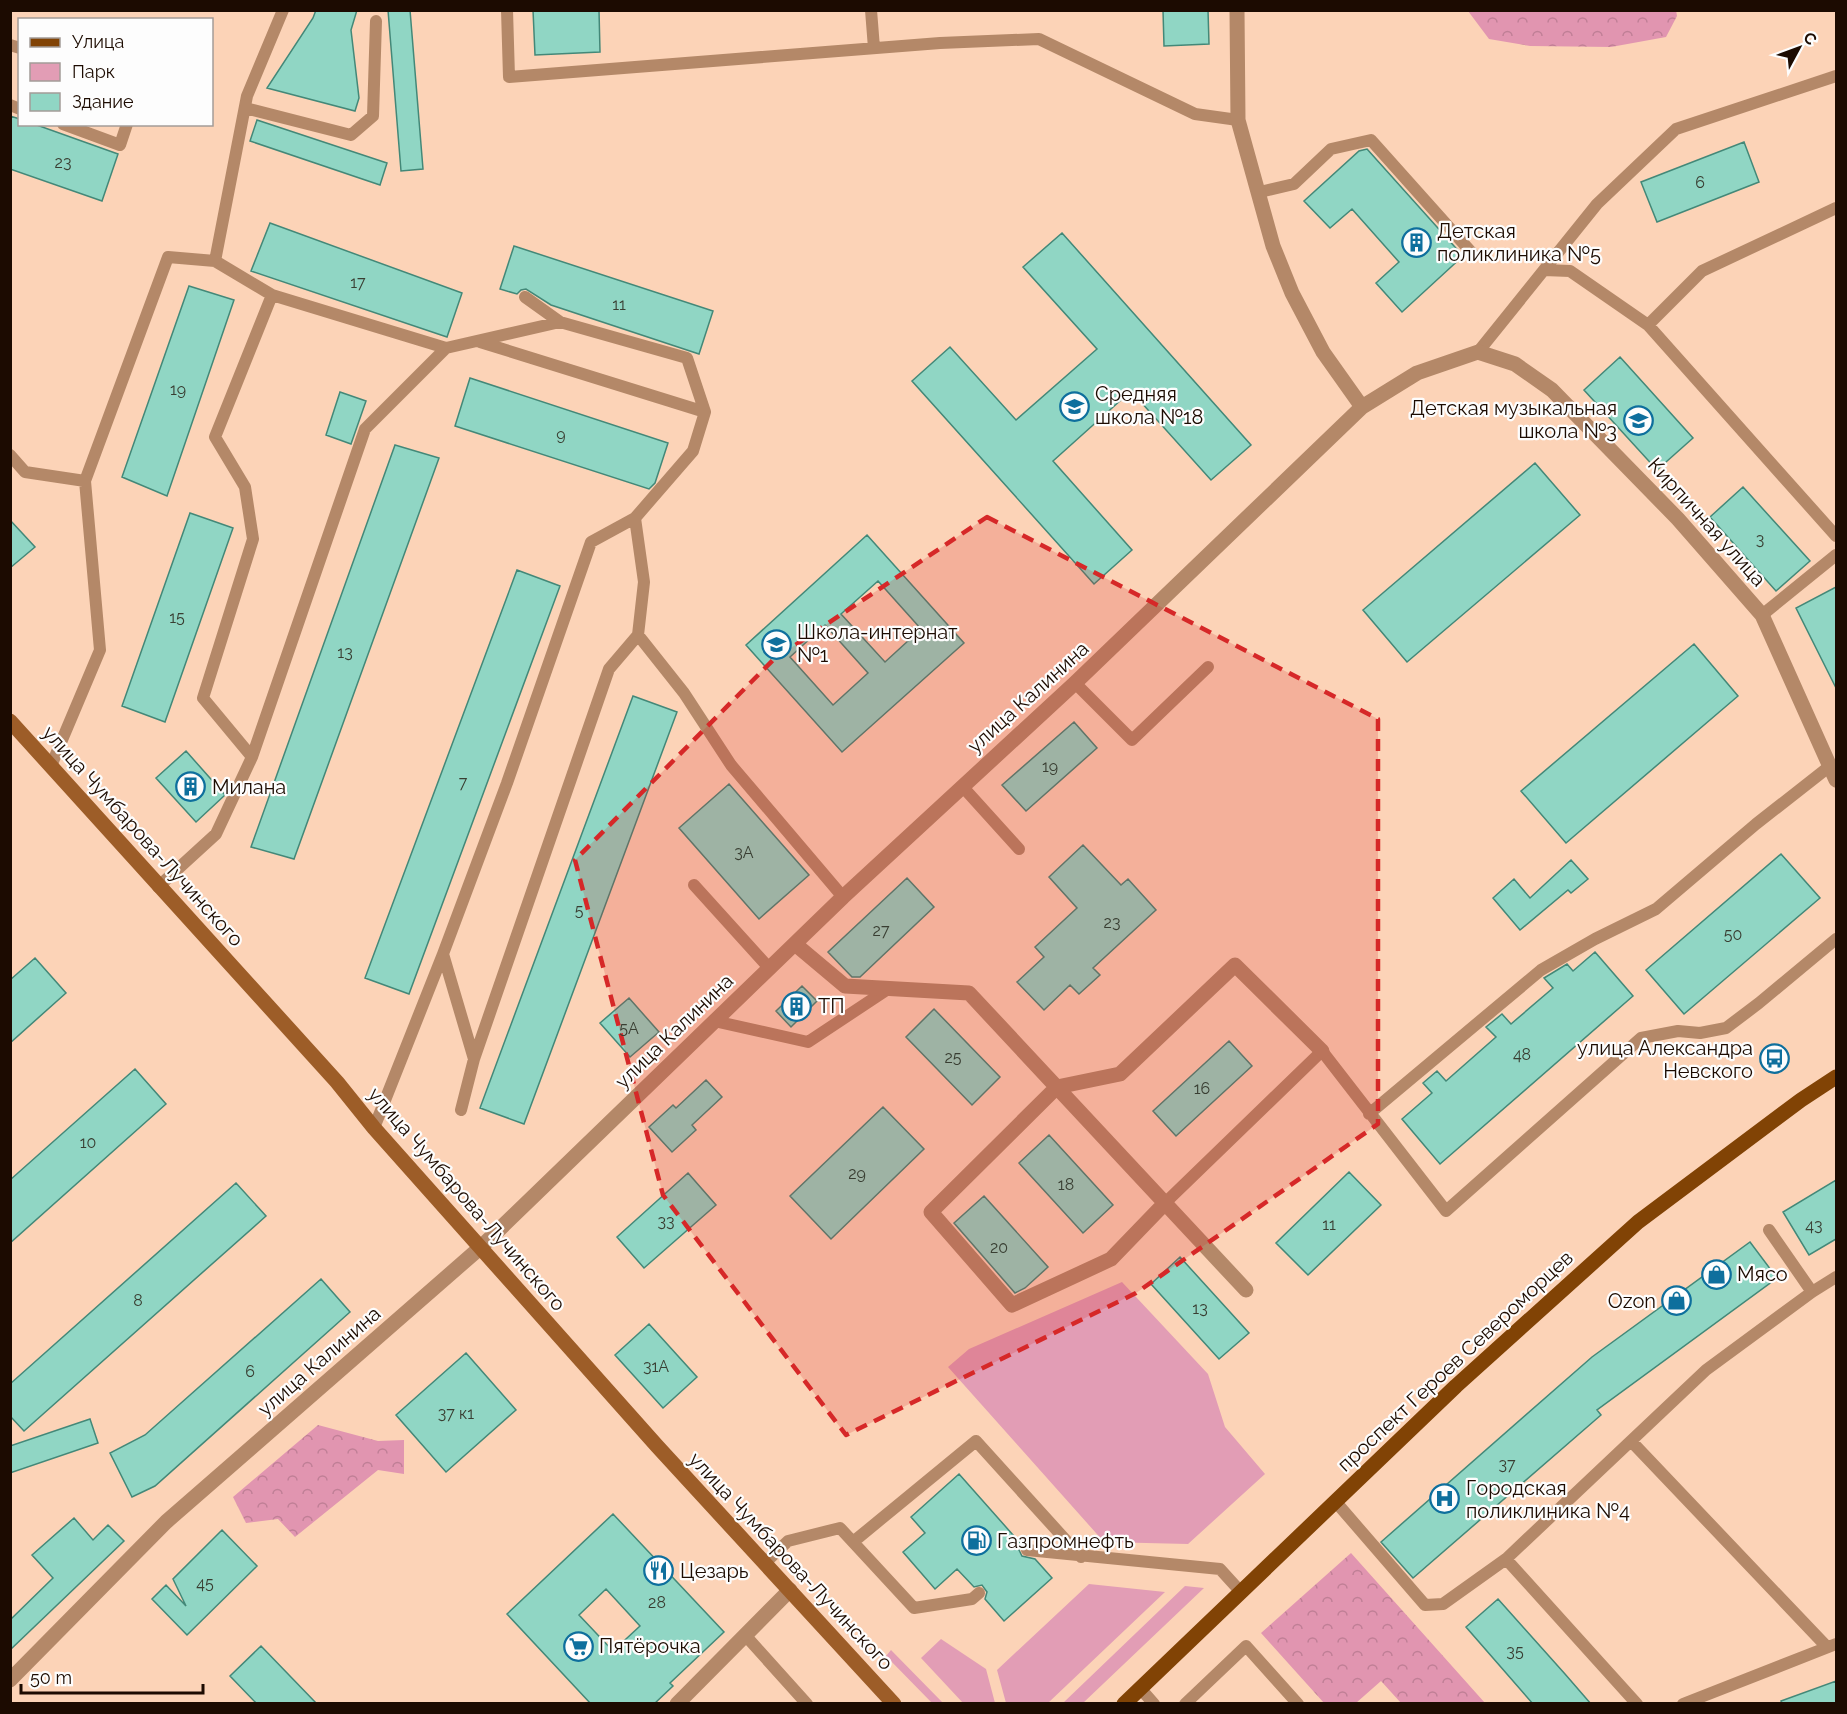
<svg xmlns="http://www.w3.org/2000/svg" width="1847" height="1714" font-family="Raleway,sans-serif">
  <style>
    .green { fill: #e29db5 }
    .forest { fill: url(#forest-crowns) }
    .building { fill: #90d6c4; stroke: #438878; stroke-width: 1.5; fill-rule: evenodd }
    .lines { fill: none; stroke-linecap: round; stroke-linejoin: round }
    .lane { stroke: #b48868; stroke-width: 12 }
    .street { stroke: #b48868; stroke-width: 15 }
    .secondary { stroke: #9d5d28; stroke-width: 15 }
    .primary { stroke: #814305; stroke-width: 15 }
    .marked { fill: #d62828; fill-opacity: 0.2; stroke: #d62828; stroke-width: 4.5; stroke-dasharray: 12 8; stroke-linejoin: round }
    .labels { text-anchor: middle; stroke-width: 4.5; stroke-linejoin: round; paint-order: stroke }
    .number-label { font-size: 16px; fill: #393e32 }
    .poi-label { font-size: 20px; fill: #1c0b01; stroke: #fdfdfd; text-anchor: start }
    .street-label { font-size: 20px; fill: #1c0b01; stroke: #fdfdfd }
  </style>
  <defs>
    <pattern id="forest-crowns" width="20" height="18" patternUnits="userSpaceOnUse" patternTransform="scale(1.5)"><rect width="20" height="18" fill="#e195b0"/><path d="M2 6a3 3 0 1 1 6 0M12 15a3 3 0 1 1 6 0" fill="none" stroke="#c07f96"/></pattern>
  </defs>
  <rect width="100%" height="100%" fill="#fcd3b7"/>
  <!-- green -->
  <path class="green" d="M1122,1282L1208,1374L1225,1427L1265,1474L1188,1544L1104,1542L948,1367L969,1349Z
    M1089,1584L1165,1592L1048,1703H1006L997,1670Z
    M1185,1586L1204,1588L1083,1703H1063Z
    M941,1639L986,1669L995,1703H963L921,1658Z
    M891,1650L943,1703H932L886,1656Z"/>
  <!-- forest -->
  <path class="forest" d="M1676,10L1677,16L1666,37L1611,47L1530,46L1489,39L1468,11Z
    M318,1425L378,1441L404,1440V1474L378,1470L295,1537L278,1519L246,1523L233,1497Z
    M1351,1553L1485,1703H1401L1381,1681L1356,1703H1324L1261,1633Z"/>
  <!-- building -->
  <path class="building" d="M316,10H357L351,30L359,98L355,111L267,88L313,18Z
    M388,10H410L423,169L401,171Z
    M533,10H599L600,52L535,55Z
    M1163,10H1208L1209,44L1164,46Z
    M10,116L20,119V124H34L118,154L102,201L10,169Z
    M257,120L387,163L380,185L250,141Z
    M1744,142L1759,182L1657,222L1641,182Z
    M1367,149L1463,256L1402,312L1376,283L1399,262L1352,209L1330,228L1304,201L1359,151Z
    M270,223L462,293L447,337L251,271Z
    M1062,233L1251,445L1211,480L1131,391L1053,461L1132,550L1094,584L912,381L950,347L1016,420L1097,349L1023,267Z
    M514,246L713,311L699,354L551,305L526,289L521,290L517,294L500,289Z
    M189,286L234,300L167,496L122,477Z
    M1620,357L1693,438L1657,470L1584,390Z
    M470,378L668,443L655,483L649,489L455,426Z
    M340,392L366,401L351,444L326,435Z
    M395,445L439,458L294,859L251,847Z
    M1535,463L1580,515L1407,662L1363,610Z
    M1743,487L1810,561L1776,591L1710,517Z
    M190,513L233,528L165,722L122,706Z
    M10,520L35,547L10,568Z
    M867,535L964,643L842,752L746,645ZM878,581L921,629L885,662L841,614ZM825,625L868,673L833,705L790,657Z
    M517,570L560,586L409,994L365,978Z
    M1836,587V688L1796,608Z
    M1694,644L1738,696L1566,843L1521,791Z
    M633,696L677,712L524,1124L480,1108Z
    M1074,722L1097,748L1026,811L1002,785Z
    M186,751L225,795L196,822L156,778Z
    M729,784L809,875L759,919L679,828Z
    M1083,845L1121,885L1128,879L1156,910L1093,968L1100,975L1079,994L1070,985L1044,1010L1017,982L1044,957L1035,947L1077,908L1049,877Z
    M1781,854L1820,898L1684,1014L1646,970Z
    M1571,860L1588,879L1571,893L1568,890L1520,930L1493,898L1514,879L1530,898Z
    M907,878L934,907L860,977H852L828,952Z
    M1595,952L1633,996L1440,1164L1402,1119L1432,1093L1423,1083L1437,1071L1446,1081L1496,1037L1486,1027L1502,1014L1511,1024L1553,988L1544,978L1567,964L1573,971Z
    M35,958L66,993L10,1043V980Z
    M802,986L817,1001L791,1027L776,1011Z
    M629,998L659,1032L630,1057L600,1023Z
    M934,1009L1000,1077L972,1105L906,1037Z
    M1229,1041L1252,1066L1176,1136L1153,1111Z
    M135,1069L166,1104L10,1243V1180Z
    M706,1080L722,1097L692,1125L696,1130L672,1152L649,1127L673,1105L676,1108Z
    M883,1107L924,1149L831,1239L790,1196Z
    M1049,1135L1113,1205L1083,1233L1019,1163Z
    M1349,1172L1381,1205L1308,1275L1276,1243Z
    M688,1173L716,1205L644,1268L617,1237Z
    M1836,1180V1239L1809,1255L1783,1212Z
    M236,1183L266,1216L24,1431L10,1416V1384Z
    M984,1196L1048,1267L1025,1288L1015,1293L954,1223Z
    M1750,1242L1777,1278L1597,1410L1601,1415L1413,1578L1381,1542L1592,1357Z
    M1180,1257L1249,1333L1219,1359L1151,1284Z
    M321,1279L350,1312L155,1486L132,1497L110,1453L145,1435Z
    M649,1324L697,1377L663,1408L615,1355Z
    M466,1353L516,1410L446,1472L396,1415Z
    M90,1419L98,1443L10,1473V1446Z
    M959,1474L1021,1544L1019,1550L1022,1556L1035,1559L1052,1578L1004,1621L985,1599L987,1592L982,1585L974,1587L957,1569L935,1589L903,1552L925,1533L911,1517Z
    M613,1514L724,1632L670,1683L673,1686L654,1704H591L507,1614ZM606,1589L640,1626L613,1651L579,1615Z
    M74,1518L93,1540L108,1525L124,1541L10,1650V1620L53,1578L32,1555Z
    M222,1530L257,1566L187,1635L152,1599L166,1585L186,1606L173,1579Z
    M1498,1599L1565,1674L1591,1704H1533L1466,1627Z
    M261,1646L317,1704H257L230,1676Z
    M1836,1681V1704H1782L1781,1701Z"/>
  <g class="lines">
    <!-- lane -->
    <path class="lane" d="M507,10L509,77L940,43L1039,39L1195,114L1238,120
      M871,10L874,48
      M10,45L20,48
      M10,105L20,109
      M245,108L351,135L373,116L376,21
      M63,124L120,145L127,124
      M1260,192L1294,184L1331,149L1371,140L1472,253
      M215,261L247,96L283,10
      M1544,270L1570,271L1648,325L1836,536
      M525,297L560,322
      M1648,325L1702,271L1836,208
      M480,342L705,412
      M1478,352L1597,204L1676,129L1836,76
      M10,455L25,472L85,481
      M635,518L644,582L638,635L684,693L731,765L843,897
      M1762,615L1836,555
      M1075,683L1132,740L1208,667
      M252,757L203,698L253,539L245,487L215,437L272,295
      M51,766L100,650L85,481L168,257L215,261L272,295L446,348
      M962,786L1019,849
      M694,885L770,969
      M158,887L216,834L252,757L365,429L446,348L560,322L687,358L705,412L693,451L635,518L591,542L507,783L443,954L374,1128
      M443,954L474,1059
      M714,1021L808,1042L888,989
      M461,1110L474,1059L609,669L638,635
      M1369,1114L1541,970L1595,939L1656,909L1756,824L1830,766
      M1166,1202L1322,1051L1446,1211L1641,1038L1678,1031L1700,1033L1726,1028L1759,1003L1836,939
      M1769,1230L1812,1292
      M1631,1441L1827,1647
      M1335,1501L1425,1605L1443,1604L1506,1559L1706,1370L1812,1292L1836,1277
      M853,1542L976,1441L1081,1557
      M1027,1550L1220,1569L1240,1591
      M1506,1559L1637,1704
      M765,1563L788,1541L840,1528L914,1608L972,1599L979,1593
      M745,1635L807,1704
      M1140,1688L1154,1704
      M1185,1704L1246,1646L1298,1704
      M1683,1704L1836,1644"/>
    <!-- street -->
    <path class="street" d="M1237,10L1238,120L1273,246L1292,293L1323,352L1362,407L1417,373L1478,352L1515,364L1552,390L1678,519L1762,615L1836,780
      M795,944L845,986L969,993L1246,1290
      M1166,1202L1111,1259L1012,1305L931,1212L1057,1087L1120,1074L1235,965L1322,1051
      M10,1680L166,1522L481,1247L843,897L1075,683L1362,407
      M677,1704L790,1590"/>
    <!-- secondary -->
    <path class="secondary" d="M10,721L337,1082L374,1128L657,1446L894,1704"/>
    <!-- primary -->
    <path class="primary" d="M1124,1704L1456,1386L1638,1222L1801,1100L1836,1077"/>
  </g>
  <!-- marked area -->
  <path class="marked" d="M987,517L1378,719V1124L1136,1293L846,1435L663,1195L575,860L773,660Z"/>
  <!-- icons -->
  <defs>
    <symbol id="building-ring" viewBox="-11 -11 22 22"><circle r="9.5" fill="#fdfdfd" stroke="#0e6f9d" stroke-width="1.5"/><path d="M-4-6H4V6H1V3H-1V6H-4ZM-2.5-4.3h1.7v1.8h-1.7ZM.8-4.3h1.7v1.8H.8ZM-2.5-1h1.7V.8h-1.7ZM.8-1h1.7V.8H.8Z" fill="#0e6f9d"/></symbol>
    <symbol id="school-ring" viewBox="-11 -11 22 22"><circle r="9.5" fill="#fdfdfd" stroke="#0e6f9d" stroke-width="1.5"/><path d="M0-5L7-2L0 1L-7-2ZM-4 1L0 2.5L4 1V4Q0 6-4 4Z" fill="#0e6f9d"/></symbol>
    <symbol id="bus-ring" viewBox="-11 -11 22 22"><circle r="9.5" fill="#fdfdfd" stroke="#0e6f9d" stroke-width="1.5"/><path d="M-5-6H5V4H4V6H2V4H-2V6H-4V4H-5ZM-3.5-4V0h7V-4ZM-3.5 1.2v1.5H-2V1.2ZM2 1.2v1.5H3.5V1.2Z" fill="#0e6f9d"/></symbol>
    <symbol id="shop-ring" viewBox="-11 -11 22 22"><circle r="9.5" fill="#fdfdfd" stroke="#0e6f9d" stroke-width="1.5"/><path d="M-5-2.5h2.3a2.7 3.5 0 0 1 5.4 0H5L5.5 6h-11ZM-1.5-2.5h3a1.5 2.3 0 0 0-3 0Z" fill="#0e6f9d"/></symbol>
    <symbol id="hospital-ring" viewBox="-11 -11 22 22"><circle r="9.5" fill="#fdfdfd" stroke="#0e6f9d" stroke-width="1.5"/><path d="M-5-5h3v3.5h4V-5h3V5h-3V1.5h-4V5h-3Z" fill="#0e6f9d"/></symbol>
    <symbol id="fuel-ring" viewBox="-11 -11 22 22"><circle r="9.5" fill="#fdfdfd" stroke="#0e6f9d" stroke-width="1.5"/><path d="M-5.5-6h7V0h2V4h1.3V-2.5L3-4.5l.8-.8L6-3V5H2.5V1h-1V6h-7ZM-4.2-4.7v3.2H.2V-4.7Z" fill="#0e6f9d"/></symbol>
    <symbol id="restaurant-ring" viewBox="-11 -11 22 22"><circle r="9.5" fill="#fdfdfd" stroke="#0e6f9d" stroke-width="1.5"/><path d="M-5-6h1v4h1v-4h1v4h1v-4h1v5L-1.5 .5V6h-2V.5L-5-1ZM5-6V6H3V1.5H1.5Q1.5-4 5-6Z" fill="#0e6f9d"/></symbol>
    <symbol id="supermarket-ring" viewBox="-11 -11 22 22"><circle r="9.5" fill="#fdfdfd" stroke="#0e6f9d" stroke-width="1.5"/><path d="M-6-5.5h2.5l.6 2H6L4.5 2H-2.5L-4.4-4H-6ZM-1.5 3.2a1.3 1.3 0 1 0 .1 0ZM3 3.2a1.3 1.3 0 1 0 .1 0Z" fill="#0e6f9d"/></symbol>
  </defs>
  <g fill-rule="evenodd">
    <use href="#building-ring" x="1400" y="226" width="33" height="33"/>
    <use href="#school-ring" x="1058" y="390" width="33" height="33"/>
    <use href="#school-ring" x="1622" y="404" width="33" height="33"/>
    <use href="#school-ring" x="760" y="628" width="33" height="33"/>
    <use href="#building-ring" x="174" y="770" width="33" height="33"/>
    <use href="#building-ring" x="780" y="990" width="33" height="33"/>
    <use href="#bus-ring" x="1758" y="1042" width="33" height="33"/>
    <use href="#shop-ring" x="1700" y="1258" width="33" height="33"/>
    <use href="#shop-ring" x="1660" y="1284" width="33" height="33"/>
    <use href="#hospital-ring" x="1428" y="1482" width="33" height="33"/>
    <use href="#fuel-ring" x="960" y="1524" width="33" height="33"/>
    <use href="#restaurant-ring" x="642" y="1554" width="33" height="33"/>
    <use href="#supermarket-ring" x="562" y="1630" width="33" height="33"/>
  </g>
  <g class="labels">
    <!-- number labels -->
    <g class="number-label">
      <text x="63" y="168">23</text>
      <text x="1700" y="188">6</text>
      <text x="358" y="288">17</text>
      <text x="619" y="310">11</text>
      <text x="178" y="395">19</text>
      <text x="561" y="440">9</text>
      <text x="1760" y="545">3</text>
      <text x="177" y="623">15</text>
      <text x="345" y="658">13</text>
      <text x="1050" y="772">19</text>
      <text x="463" y="788">7</text>
      <text x="744" y="858">3А</text>
      <text x="579" y="916">5</text>
      <text x="1112" y="928">23</text>
      <text x="881" y="936">27</text>
      <text x="1733" y="940">50</text>
      <text x="629" y="1034">5А</text>
      <text x="1522" y="1060">48</text>
      <text x="953" y="1063">25</text>
      <text x="1202" y="1094">16</text>
      <text x="88" y="1148">10</text>
      <text x="857" y="1179">29</text>
      <text x="1066" y="1190">18</text>
      <text x="666" y="1227">33</text>
      <text x="1329" y="1230">11</text>
      <text x="1814" y="1231">43</text>
      <text x="999" y="1253">20</text>
      <text x="138" y="1306">8</text>
      <text x="1200" y="1314">13</text>
      <text x="656" y="1372">31А</text>
      <text x="250" y="1377">6</text>
      <text x="456" y="1419">37 к1</text>
      <text x="1507" y="1470">37</text>
      <text x="205" y="1589">45</text>
      <text x="657" y="1608">28</text>
      <text x="1515" y="1657">35</text>
    </g>
    <!-- poi labels -->
    <g class="poi-label">
      <text x="1437" y="238">Детская<tspan x="1437" dy="23">поликлиника №5</tspan></text>
      <text x="1095" y="401">Средняя<tspan x="1095" dy="23">школа №18</tspan></text>
      <text x="1617" y="415" text-anchor="end">Детская музыкальная<tspan x="1617" dy="23">школа №3</tspan></text>
      <text x="797" y="639">Школа-интернат<tspan x="797" dy="23">№1</tspan></text>
      <text x="212" y="794">Милана</text>
      <text x="818" y="1013">ТП</text>
      <text x="1753" y="1055" text-anchor="end">улица Александра<tspan x="1753" dy="23">Невского</tspan></text>
      <text x="1737" y="1281">Мясо</text>
      <text x="1656" y="1308" text-anchor="end">Ozon</text>
      <text x="1466" y="1495">Городская<tspan x="1466" dy="23">поликлиника №4</tspan></text>
      <text x="997" y="1548">Газпромнефть</text>
      <text x="680" y="1578">Цезарь</text>
      <text x="599" y="1653">Пятёрочка</text>
    </g>
    <!-- street labels -->
    <g class="street-label">
      <text transform="translate(1707 522) rotate(48)" y="7">Кирпичная улица</text>
      <text transform="translate(1028 697) rotate(-42)" y="7">улица Калинина</text>
      <text transform="translate(143 836) rotate(48)" y="7">улица Чумбарова-Лучинского</text>
      <text transform="translate(674 1031) rotate(-44)" y="7">улица Калинина</text>
      <text transform="translate(467 1199) rotate(49)" y="7">улица Чумбарова-Лучинского</text>
      <text transform="translate(319 1361) rotate(-41)" y="7">улица Калинина</text>
      <text transform="translate(1455 1361) rotate(-43)" y="7">проспект Героев Североморцев</text>
      <text transform="translate(791 1561) rotate(47)" y="7">улица Чумбарова-Лучинского</text>
    </g>
  </g>
  <!-- border -->
  <rect width="1847" height="1714" fill="none" stroke="#1c0b01" stroke-width="24"/>
  <!-- legend -->
  <rect x="18" y="18" width="195" height="108" fill="#fdfdfd" stroke="#a39c98" stroke-width="1.5"/>
  <rect x="30" y="38" width="30" height="9" fill="#814305" stroke="#a39c98" stroke-width="1.5"/>
  <text x="72" y="48" font-size="18" fill="#1c0b01">Улица</text>
  <rect x="30" y="63" width="30" height="18" fill="#e29db5" stroke="#a39c98" stroke-width="1.5"/>
  <text x="72" y="78" font-size="18" fill="#1c0b01">Парк</text>
  <rect x="30" y="93" width="30" height="18" fill="#90d6c4" stroke="#a39c98" stroke-width="1.5"/>
  <text x="72" y="108" font-size="18" fill="#1c0b01">Здание</text>
  <!-- north arrow -->
  <g transform="translate(1799 48) rotate(49)" stroke="#fdfdfd" stroke-width="4.5" paint-order="stroke">
  <path d="M0-4.5L10 22L0 15L-10 22Z" fill="#1c0b01"/>
  <text y="-9" font-size="16" font-weight="bold" text-anchor="middle" fill="#1c0b01">С</text>
  </g>
  <!-- scale -->
  <path d="M21 1684v9h182v-9" fill="none" stroke="#1c0b01" stroke-width="3"/>
  <text x="30" y="1684" font-size="18" fill="#1c0b01" stroke="#fdfdfd" stroke-width="4.5" paint-order="stroke">50 m</text>
</svg>
